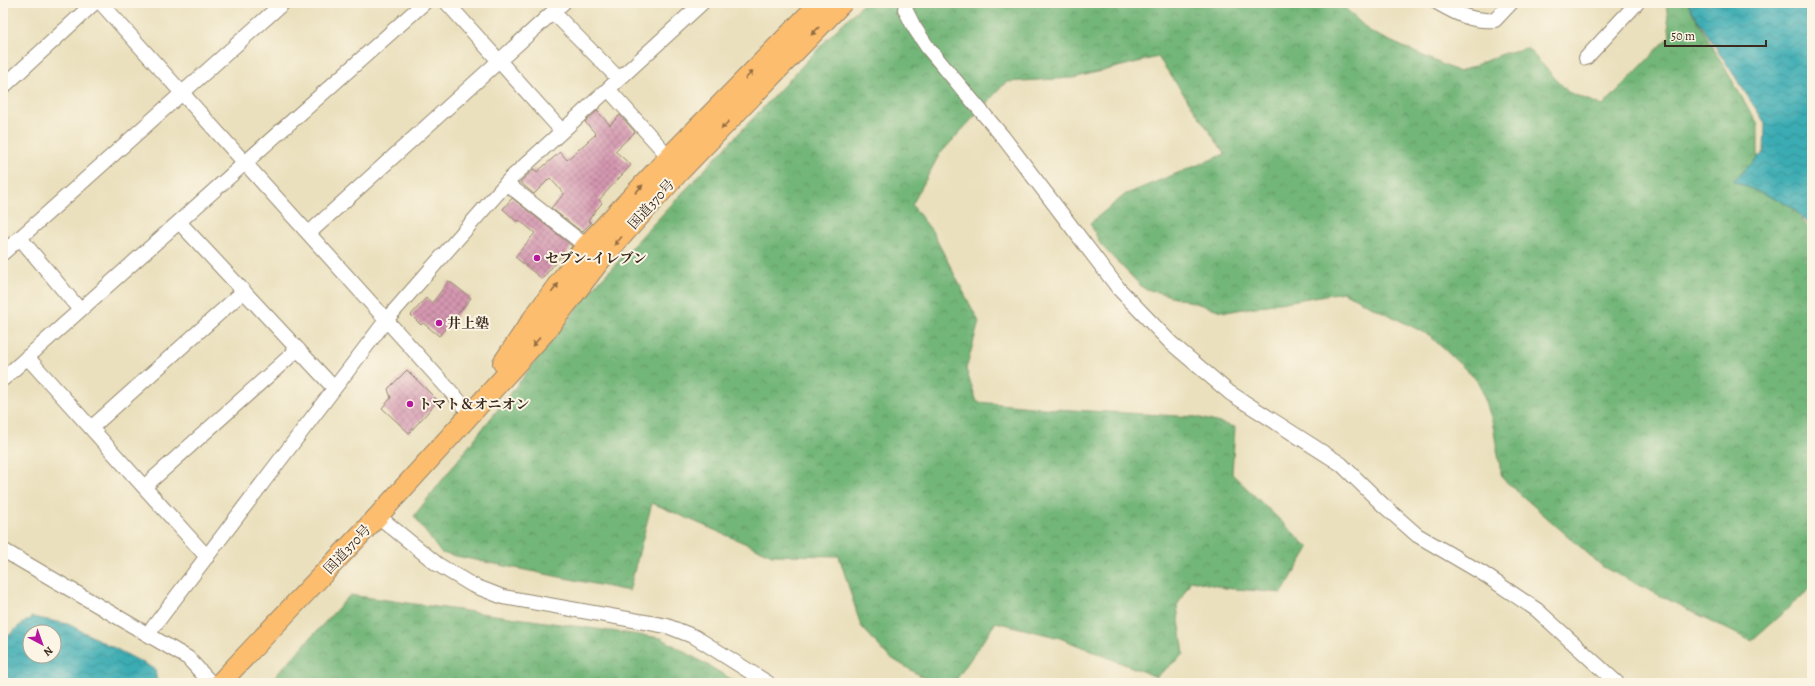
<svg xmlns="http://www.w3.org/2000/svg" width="1815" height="686" font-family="Alegreya,'Noto Serif JP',serif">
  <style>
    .forest { fill: url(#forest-crowns); stroke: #57704c }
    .water { fill: url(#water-waves); stroke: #3a6b68; fill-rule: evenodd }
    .building { fill: url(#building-cross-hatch) }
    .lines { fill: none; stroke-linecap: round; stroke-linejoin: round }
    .minor-casing { stroke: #92856e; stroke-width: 16 }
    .highway-casing { stroke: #92856e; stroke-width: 22 }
    .minor { stroke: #fff; stroke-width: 14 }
    .highway { stroke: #fcbd6e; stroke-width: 20 }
    .oneway { fill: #926c42 }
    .poi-dot { fill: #b5179e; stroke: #fcf5e5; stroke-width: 1.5 }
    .labels { text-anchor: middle; stroke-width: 4; stroke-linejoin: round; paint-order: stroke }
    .street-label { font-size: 14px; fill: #3b2a1e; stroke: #fcf5e5 }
    .poi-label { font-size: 14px; font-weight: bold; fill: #3b2a1e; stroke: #fcf5e5; text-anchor: start }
  </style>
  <defs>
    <pattern id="forest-crowns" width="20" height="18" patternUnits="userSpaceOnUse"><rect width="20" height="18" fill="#73b679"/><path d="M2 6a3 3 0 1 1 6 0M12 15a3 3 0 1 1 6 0" fill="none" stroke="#609463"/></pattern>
    <pattern id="water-waves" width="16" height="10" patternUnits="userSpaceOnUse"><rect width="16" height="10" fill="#3aacb3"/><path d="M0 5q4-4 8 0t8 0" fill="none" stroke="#328c91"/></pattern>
    <pattern id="building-cross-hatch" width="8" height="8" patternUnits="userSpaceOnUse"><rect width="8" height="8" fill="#d497b0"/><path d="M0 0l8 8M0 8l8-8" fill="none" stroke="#ad7b8f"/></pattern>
  </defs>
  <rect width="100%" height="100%" fill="#fcf5e5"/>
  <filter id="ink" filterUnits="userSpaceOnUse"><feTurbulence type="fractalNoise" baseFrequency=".025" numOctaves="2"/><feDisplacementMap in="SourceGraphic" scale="8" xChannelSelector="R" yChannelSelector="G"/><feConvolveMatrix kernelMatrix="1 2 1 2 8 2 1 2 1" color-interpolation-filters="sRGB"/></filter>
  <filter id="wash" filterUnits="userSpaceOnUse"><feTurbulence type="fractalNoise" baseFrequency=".012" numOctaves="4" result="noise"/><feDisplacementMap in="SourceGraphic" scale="16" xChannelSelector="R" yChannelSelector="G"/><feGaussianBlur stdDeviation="0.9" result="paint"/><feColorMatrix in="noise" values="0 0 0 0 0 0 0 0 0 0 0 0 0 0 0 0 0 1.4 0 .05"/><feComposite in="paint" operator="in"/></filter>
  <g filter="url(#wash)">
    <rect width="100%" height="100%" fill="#eae0bd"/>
    <!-- forest -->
    <path class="forest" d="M864,3H1340L1370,32L1459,72L1505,53L1527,48L1568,92L1603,106L1670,36L1666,3H1689V6L1758,125V158L1733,181L1789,205L1812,230V587L1751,641L1603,567L1502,478L1492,420L1479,382L1429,335L1343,292L1226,312L1143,288L1101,245L1090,223L1126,194L1225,154L1158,57L1073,78L1006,82L939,155L912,205L932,231L979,322L966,369L977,402L1054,409L1197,417L1235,427L1232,474L1309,548L1282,593L1225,588L1191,580L1177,606L1184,654L1156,677L1060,638L996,622L954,683H932L888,656L861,626L839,556L772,555L652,503L629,591L441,553L414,516L594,287L835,31Z
      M350,595L661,638L738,683H269Z"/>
    <!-- water -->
    <path class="water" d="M1689,3H1812V226L1789,205L1733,181L1764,152L1765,123L1689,6Z
      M32,617L68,624L155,669L157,683H3V641L19,626ZM30,632H54V656H30Z"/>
    <g id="blocks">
      <!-- building -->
      <path class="building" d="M597,111L610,125L620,115L635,132L615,151L631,165L599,200L602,203L588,220L591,223L582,232L551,208L564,194L550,178L534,194L520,182L534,169L537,172L560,152L567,160L596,134L585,122Z
        M512,198L572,246L563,258L561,256L542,279L515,257L535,233L519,220L517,222L503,209Z
        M449,281L471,298L439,336L423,323L421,325L411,315L426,298L432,303Z
        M407,370L438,401L409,433L382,408L391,398L388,389Z"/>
    </g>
  </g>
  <g filter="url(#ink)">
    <use href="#blocks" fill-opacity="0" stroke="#92856e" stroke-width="1"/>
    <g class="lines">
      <defs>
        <path id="minor" d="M101,3L470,413
          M447,3L562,131
          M907,3L905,9L914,27L928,48L1003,137L1119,289L1171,343L1230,393L1341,464L1383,505L1417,535L1482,573L1537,610L1617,683
          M1438,3C1457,14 1473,22 1495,20L1511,3
          M553,12L619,79
          M1586,58L1637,3
          M3,87L94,3
          M608,89L669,157
          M506,183L586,246
          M179,222L334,388
          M309,233L563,3
          M20,238L80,310
          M3,253L283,3
          M27,357L207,557
          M3,379L424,3
          M91,428L244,291
          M144,487L298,349
          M378,516L437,564L472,585L503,597L667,626L695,637L768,683
          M3,550L188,658L211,683
          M148,634L387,319L510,179L702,3"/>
        <path id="highway" d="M503,363L532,320L586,246L669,157L820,3
          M220,683L378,516L545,332L602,258L681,170L842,3"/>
      </defs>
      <!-- minor casing -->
      <use href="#minor" class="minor-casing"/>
      <!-- highway casing -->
      <use href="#highway" class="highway-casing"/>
      <!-- minor -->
      <use href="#minor" class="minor"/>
      <!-- highway -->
      <use href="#highway" class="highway"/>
    </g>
    <!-- one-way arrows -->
    <defs><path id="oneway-solid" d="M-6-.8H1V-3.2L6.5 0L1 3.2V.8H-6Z"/></defs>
    <g class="oneway">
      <use href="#oneway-solid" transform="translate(815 31) rotate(134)"/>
      <use href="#oneway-solid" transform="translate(749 75) rotate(-46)"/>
      <use href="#oneway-solid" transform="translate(725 125) rotate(134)"/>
      <use href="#oneway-solid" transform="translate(639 189) rotate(-47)"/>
      <use href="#oneway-solid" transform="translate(618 241) rotate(132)"/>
      <use href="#oneway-solid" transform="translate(555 288) rotate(-53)"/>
      <use href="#oneway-solid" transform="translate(536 342) rotate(132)"/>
    </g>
  </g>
  <!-- markers -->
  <g class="poi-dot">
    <circle cx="537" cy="258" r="4"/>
    <circle cx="439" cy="323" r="4"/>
    <circle cx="410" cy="404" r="4"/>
  </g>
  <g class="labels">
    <!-- street labels -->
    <g class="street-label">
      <text transform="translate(651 204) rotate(-48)" y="5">国道370号</text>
      <text transform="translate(347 549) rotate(-47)" y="5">国道370号</text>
    </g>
    <!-- poi labels -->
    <g class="poi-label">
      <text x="545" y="263">セブン-イレブン</text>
      <text x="447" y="328">井上塾</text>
      <text x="418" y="409">トマト＆オニオン</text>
    </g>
  </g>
  <!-- margin -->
  <rect width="1815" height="686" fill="none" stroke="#fcf5e5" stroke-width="16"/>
  <!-- north arrow -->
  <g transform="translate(42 644) rotate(139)"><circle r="19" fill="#fcf5e5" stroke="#afa495"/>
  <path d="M0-3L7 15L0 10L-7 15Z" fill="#b5179e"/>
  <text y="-6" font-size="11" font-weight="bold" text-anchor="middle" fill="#3b2a1e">N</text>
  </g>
  <!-- scale -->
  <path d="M1665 40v6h101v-6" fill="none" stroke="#3b2a1e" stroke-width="2"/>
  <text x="1671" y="40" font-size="12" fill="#3b2a1e" stroke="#fcf5e5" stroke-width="3" paint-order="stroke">50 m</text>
</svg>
